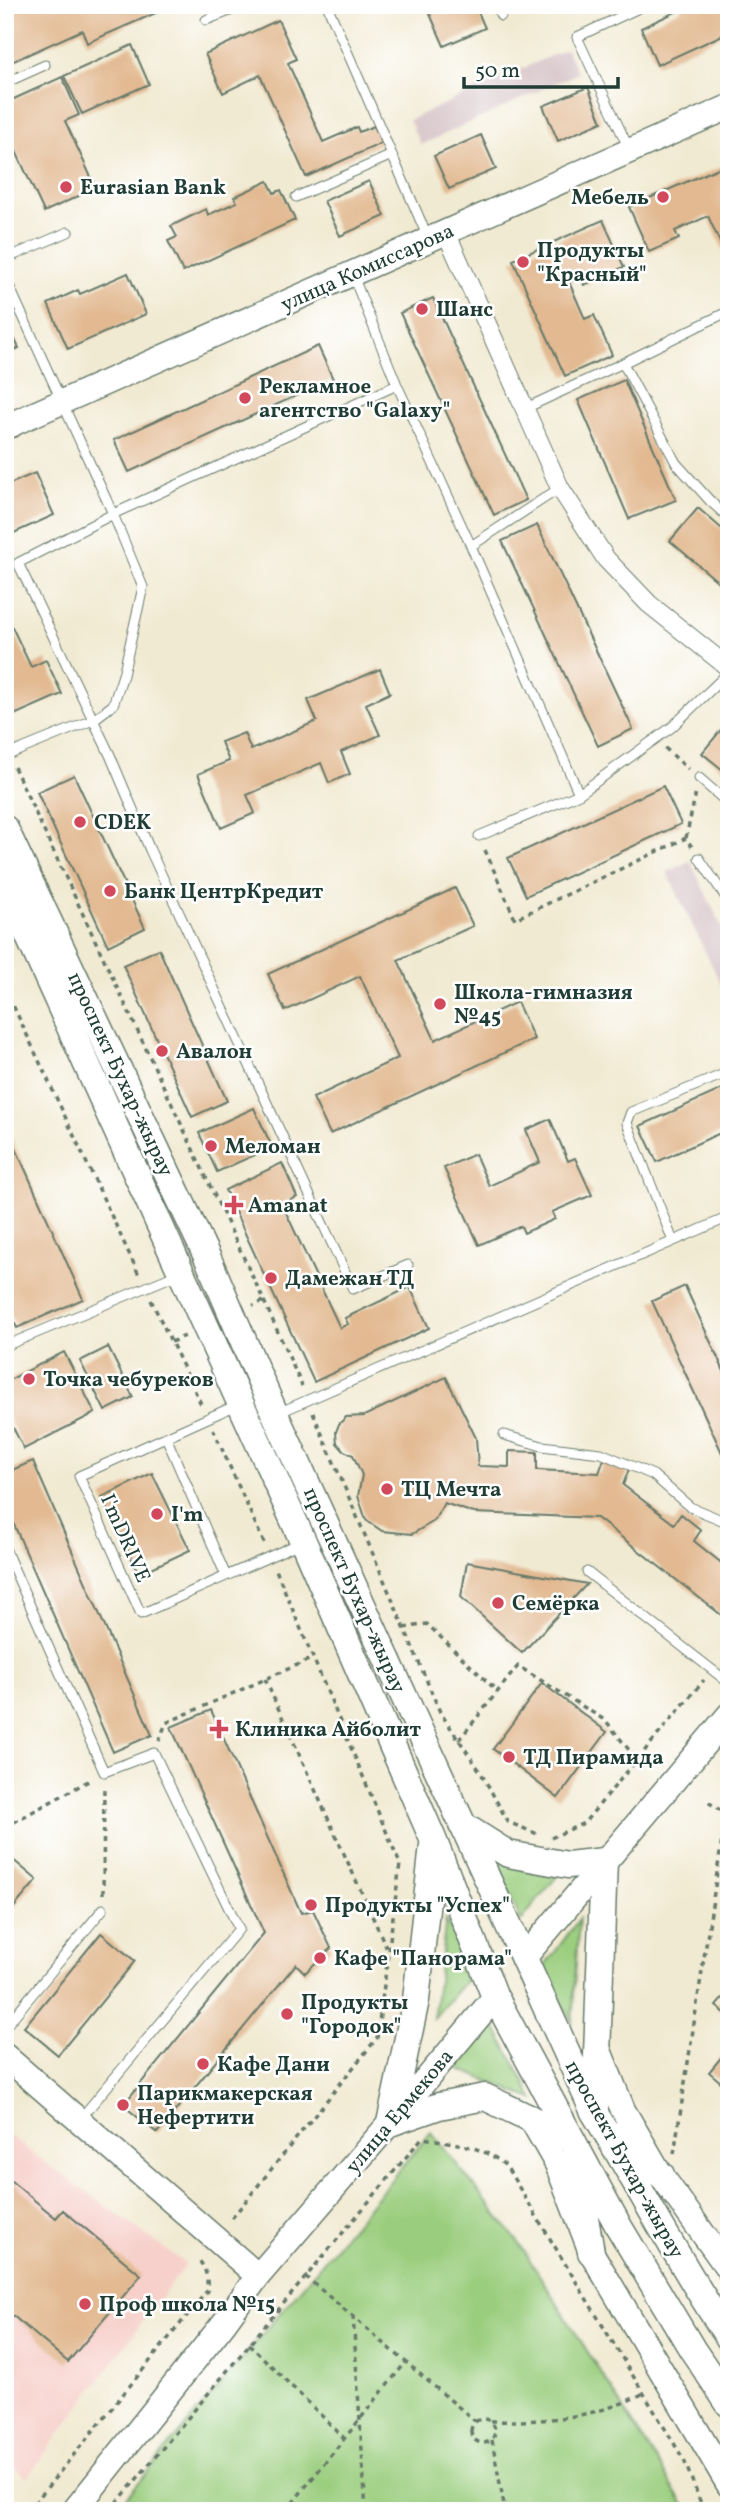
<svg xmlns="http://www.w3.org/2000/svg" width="734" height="2516" font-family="Vollkorn,serif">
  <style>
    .built { fill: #f7d0cb }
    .industrial { fill: #d2bec2 }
    .green { fill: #9acd7d; stroke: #5c8558; stroke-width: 2 }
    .building { fill: #e2b991 }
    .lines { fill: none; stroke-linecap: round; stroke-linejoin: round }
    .lane-casing { stroke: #687a6b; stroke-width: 11 }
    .street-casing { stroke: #687a6b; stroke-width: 20 }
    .secondary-casing { stroke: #687a6b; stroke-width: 27 }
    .primary-casing { stroke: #687a6b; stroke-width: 29 }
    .path { stroke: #687a6b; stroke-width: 3.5; stroke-dasharray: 5 5; stroke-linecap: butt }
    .lane { stroke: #fff; stroke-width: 9 }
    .street { stroke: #fff; stroke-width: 18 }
    .secondary { stroke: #fff; stroke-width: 24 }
    .primary { stroke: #fff; stroke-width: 26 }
    .poi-dot { fill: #d1495b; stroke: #fff; stroke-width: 2.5 }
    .labels { text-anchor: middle; stroke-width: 5; stroke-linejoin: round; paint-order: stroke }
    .poi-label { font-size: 21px; font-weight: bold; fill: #1f3d34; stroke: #fff; text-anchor: start }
    .street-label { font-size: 21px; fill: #1f3d34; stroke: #fff }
  </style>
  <rect width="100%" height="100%" fill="#fff"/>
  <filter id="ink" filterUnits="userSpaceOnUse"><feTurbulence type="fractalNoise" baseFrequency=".0143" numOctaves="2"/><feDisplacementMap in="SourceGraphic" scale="14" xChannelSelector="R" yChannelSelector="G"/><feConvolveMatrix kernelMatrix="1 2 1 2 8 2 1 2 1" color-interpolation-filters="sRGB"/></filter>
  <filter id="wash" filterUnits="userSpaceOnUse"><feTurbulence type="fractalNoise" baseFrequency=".00686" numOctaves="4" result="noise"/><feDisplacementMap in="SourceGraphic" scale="28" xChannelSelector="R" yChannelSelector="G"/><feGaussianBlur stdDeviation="1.57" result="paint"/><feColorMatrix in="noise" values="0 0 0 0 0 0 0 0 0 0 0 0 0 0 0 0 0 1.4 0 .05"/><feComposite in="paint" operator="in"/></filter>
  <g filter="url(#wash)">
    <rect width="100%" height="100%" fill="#f1ead2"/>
    <!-- built -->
    <path class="built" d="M5,2133L186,2264L27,2477L5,2461Z"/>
    <!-- industrial -->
    <path class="industrial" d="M566,49L578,73L421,145L409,120Z
      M690,861L729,942V1001L667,872Z"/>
    <!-- green -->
    <path class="green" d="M495,1860L557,1876L521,1921Z
      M446,1919L471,1974L433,2019Z
      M579,1919L572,2022L544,1967Z
      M493,2023L534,2100L457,2068Z
      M431,2132L519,2243L688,2511H115Z"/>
    <g id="blocks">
      <!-- building -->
      <path class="building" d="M5,5H155L158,12L87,43L82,30L5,65Z
        M426,5H475L485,28L444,46Z
        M680,5H729V32L657,65L641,28L682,9Z
        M278,20L296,59L288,63L323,142L357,127L359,132L374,126L382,143L306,177L260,75L223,93L205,54Z
        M132,45L149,84L82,114L64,76Z
        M62,77L79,115L65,121L96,188L44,212L15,149L5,153V103Z
        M588,87L602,122L558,141L543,106Z
        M481,135L496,169L449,189L434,156Z
        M725,165L729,174V275L722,260L727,258L708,216L675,231L679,239L649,252L629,207Z
        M268,181L274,193L281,190L295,220L183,272L168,241L177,237L171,226L206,209L208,215L237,202L234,197Z
        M369,181L385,216L340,236L324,201Z
        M603,220L624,267L584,285L580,277L569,282L585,319L594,315L612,355L565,376L513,260Z
        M128,273L146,314L68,349L48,304L78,290L80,294Z
        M433,298L526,500L494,515L400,313Z
        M5,320L19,348L5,355Z
        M318,346L333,379L129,472L114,440Z
        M624,380L676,500L629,519L578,400Z
        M35,473L54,515L5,537V486Z
        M698,508L729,535V591L670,541Z
        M537,525L633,729L598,746L502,541Z
        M5,612L31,667L46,660L62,694L5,719Z
        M380,669L390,693L366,704L380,735L341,752L350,774L329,783L321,763L247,795L255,813L221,828L198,774L229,761L221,742L244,733L251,750L317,721L308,700Z
        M729,720V775L702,753Z
        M74,775L145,928L108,946L37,792Z
        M663,786L681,824L526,896L508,858Z
        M455,888L473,926L398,960L435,1040L517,1002L534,1039L330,1134L313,1098L398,1058L360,976L285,1011L268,974Z
        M159,949L227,1101L192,1117L123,965Z
        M729,1086V1129L657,1162L640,1126Z
        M254,1108L272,1147L217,1172L199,1133Z
        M550,1119L568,1161L575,1158L592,1195L552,1212L555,1219L524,1233L521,1226L479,1245L444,1168L475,1154L489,1186L540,1162L526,1130Z
        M5,1124L83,1299L17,1328L5,1304Z
        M282,1163L297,1197L282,1204L340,1328L348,1324L345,1318L410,1287L429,1328L314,1382L225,1190Z
        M685,1286L729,1382V1468L652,1301Z
        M108,1347L133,1397L105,1411L80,1361Z
        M64,1352L95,1413L24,1449L5,1412V1382Z
        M446,1377L476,1438L478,1466L509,1467V1451L537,1452V1470L599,1473L604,1459L629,1469L623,1485L674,1524L681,1514L701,1530L694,1541L729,1569V1621L597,1518L474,1513L444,1503L434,1521L412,1534L382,1531L366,1520L358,1496L362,1475L353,1455L344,1451L337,1443L336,1432L339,1424L346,1417L364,1416Z
        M33,1461L152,1735L113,1752L5,1504V1473Z
        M152,1473L190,1550L139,1574L102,1497Z
        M467,1562L587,1584L522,1653L461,1597Z
        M542,1683L607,1732L558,1798L493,1749Z
        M211,1710L301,1913L313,1910L331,1948L305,1973L296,1964L157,2133L123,2105L264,1933L171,1727Z
        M5,1853L37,1880L5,1918Z
        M101,1933L135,1961L58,2055L24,2027Z
        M729,1991V2016L716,2006Z
        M729,2048V2089L709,2072Z
        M5,2176L56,2218L63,2210L141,2275L68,2362L5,2309Z"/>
    </g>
  </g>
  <g filter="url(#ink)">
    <use href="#blocks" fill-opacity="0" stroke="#687a6b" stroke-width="2"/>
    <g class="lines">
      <defs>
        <path id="lane" d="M327,5L428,238
          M497,5L501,16
          M206,20L245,5
          M5,83L45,65
          M629,149L577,37L641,7
          M296,197L392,155
          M5,259L68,232
          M5,277L113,514L18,563L110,755L150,850L353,1289L408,1265
          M623,363L723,314H729
          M397,385L471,546
          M526,408L623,363L676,463L711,502L729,518
          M560,488L471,546L579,794
          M5,756L93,720L113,705L123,675L143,587L113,514L397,385L353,276
          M699,778L729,804
          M479,836L579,794L672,727L729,672
          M699,858L729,902
          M673,1241L627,1123L631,1112L729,1072
          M5,1346L178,1274
          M239,1404L79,1476L141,1614L300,1543
          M278,1413L729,1217
          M504,1435L542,1446L601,1453L653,1475L690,1507L729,1523
          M166,1437L226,1576
          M5,1549L104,1772L154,1753L239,1929L81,2118
          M587,1572L729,1683
          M5,2027L103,1909
          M5,2504L14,2511"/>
        <path id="street" d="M446,232L560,488L606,559L649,604L729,668"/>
        <path id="secondary" d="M5,427L729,107
          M523,1959L729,1715
          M598,2048L623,2110L661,2175L729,2270
          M5,2056L258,2276
          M530,2117L557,2164L591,2252L729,2485
          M74,2511L224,2323L258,2276L390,2123L495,1997"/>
        <path id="primary" d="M5,425L11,424
          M5,829L209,1261L275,1414L594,2112C640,2187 680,2265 729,2338
          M5,884L303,1541L433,1839L495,1997L619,2227L692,2349L729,2404
          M462,1825L508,1854L568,1865L604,1861L595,2110
          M390,2123L416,2000L433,1845
          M390,2123L439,2106L485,2097L571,2138
          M619,2135L661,2175
          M575,2160L591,2252"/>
      </defs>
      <!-- lane casing -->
      <use href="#lane" class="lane-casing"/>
      <!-- street casing -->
      <use href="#street" class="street-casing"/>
      <!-- secondary casing -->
      <use href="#secondary" class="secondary-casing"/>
      <!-- primary casing -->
      <use href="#primary" class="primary-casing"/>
      <!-- path -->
      <path class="path" d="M665,748L688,769
        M14,767L264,1301L253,1306
        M686,838L696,792
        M485,850L515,919L686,838L692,847
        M5,988L140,1277
        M151,1300L202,1406
        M264,1301L302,1386
        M171,1342L185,1336
        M313,1413L440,1712L480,1771L508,1822L540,1835
        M213,1429L264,1543
        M404,1628L427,1624L497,1691
        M265,1679L388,1951
        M459,1740L518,1666L606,1721L637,1760
        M159,1741L166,1723L313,1658
        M5,1827L92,1779
        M551,1838L584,1823L704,1680
        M103,1894L104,1787
        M674,2154L726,1814L705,1800
        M232,2218L377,2038L400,1864L276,1570
        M305,2276L475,2421
        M353,2316L366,2511
        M249,2344L344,2438
        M471 2431a12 12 0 1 1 24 0a12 12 0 1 1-24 0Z
        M491,2421C543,2422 596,2418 642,2394
        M492,2440L505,2511
        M28,2511L207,2291C208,2277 206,2268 197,2258
        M110,2511L422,2138C453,2143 482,2145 506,2166L684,2460L704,2511
        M286,2511L406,2362"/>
      <!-- lane -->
      <use href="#lane" class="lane"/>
      <!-- street -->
      <use href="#street" class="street"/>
      <!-- secondary -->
      <use href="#secondary" class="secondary"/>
      <!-- primary -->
      <use href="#primary" class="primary"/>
    </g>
  </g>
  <!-- markers -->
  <g class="poi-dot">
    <circle cx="66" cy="187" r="7"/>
    <circle cx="663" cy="197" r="7"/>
    <circle cx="523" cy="262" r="7"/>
    <circle cx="422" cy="309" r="7"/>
    <circle cx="245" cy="398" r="7"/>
    <circle cx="80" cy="822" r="7"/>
    <circle cx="110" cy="891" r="7"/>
    <circle cx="440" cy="1004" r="7"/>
    <circle cx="162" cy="1051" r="7"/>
    <circle cx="211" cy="1146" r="7"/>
    <path d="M230.5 1194.5h7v7h7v7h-7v7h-7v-7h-7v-7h7z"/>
    <circle cx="271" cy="1278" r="7"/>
    <circle cx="29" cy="1379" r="7"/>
    <circle cx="387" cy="1489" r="7"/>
    <circle cx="157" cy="1514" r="7"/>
    <circle cx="498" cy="1603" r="7"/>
    <path d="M215.5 1718.5h7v7h7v7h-7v7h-7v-7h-7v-7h7z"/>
    <circle cx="509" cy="1757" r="7"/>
    <circle cx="311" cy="1905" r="7"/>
    <circle cx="320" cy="1958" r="7"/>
    <circle cx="287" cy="2014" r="7"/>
    <circle cx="203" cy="2064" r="7"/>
    <circle cx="123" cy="2105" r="7"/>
    <circle cx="85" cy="2304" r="7"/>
  </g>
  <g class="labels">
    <!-- poi labels -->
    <g class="poi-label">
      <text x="80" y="194">Eurasian Bank</text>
      <text x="649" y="204" text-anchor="end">Мебель</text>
      <text x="537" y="257">Продукты<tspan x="537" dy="24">"Красный"</tspan></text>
      <text x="436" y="316">Шанс</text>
      <text x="259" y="393">Рекламное<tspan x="259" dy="24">агентство "Galaxy"</tspan></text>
      <text x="94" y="829">CDEK</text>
      <text x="124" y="898">Банк ЦентрКредит</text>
      <text x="454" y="999">Школа-гимназия<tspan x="454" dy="24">№45</tspan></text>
      <text x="176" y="1058">Авалон</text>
      <text x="225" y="1153">Меломан</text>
      <text x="248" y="1212">Amanat</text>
      <text x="285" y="1285">Дамежан ТД</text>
      <text x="43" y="1386">Точка чебуреков</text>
      <text x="401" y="1496">ТЦ Мечта</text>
      <text x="171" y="1521">I'm</text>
      <text x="512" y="1610">Семёрка</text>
      <text x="235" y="1736">Клиника Айболит</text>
      <text x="523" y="1764">ТД Пирамида</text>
      <text x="325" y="1912">Продукты "Успех"</text>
      <text x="334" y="1965">Кафе "Панорама"</text>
      <text x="301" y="2009">Продукты<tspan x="301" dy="24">"Городок"</tspan></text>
      <text x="217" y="2071">Кафе Дани</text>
      <text x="137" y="2100">Парикмакерская<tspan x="137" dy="24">Нефертити</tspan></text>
      <text x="99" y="2311">Проф школа №15</text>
    </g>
    <!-- street labels -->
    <g class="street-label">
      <text transform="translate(367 267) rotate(-24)" y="7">улица Комиссарова</text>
      <text transform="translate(121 1074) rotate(65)" y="7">проспект Бухар-жырау</text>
      <text transform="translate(126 1538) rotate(66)" y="7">I'mDRIVE</text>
      <text transform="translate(355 1590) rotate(66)" y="7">проспект Бухар-жырау</text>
      <text transform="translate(399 2111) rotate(-50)" y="7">улица Ермекова</text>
      <text transform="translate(625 2159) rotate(61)" y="7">проспект Бухар-жырау</text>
    </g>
  </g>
  <!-- margin -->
  <rect width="734" height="2516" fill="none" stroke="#fff" stroke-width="28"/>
  <!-- scale -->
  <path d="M464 77v10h154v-10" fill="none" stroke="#1f3d34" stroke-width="3.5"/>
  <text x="475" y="77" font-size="21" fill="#1f3d34" stroke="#ffffff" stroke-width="5" paint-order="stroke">50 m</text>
</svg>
